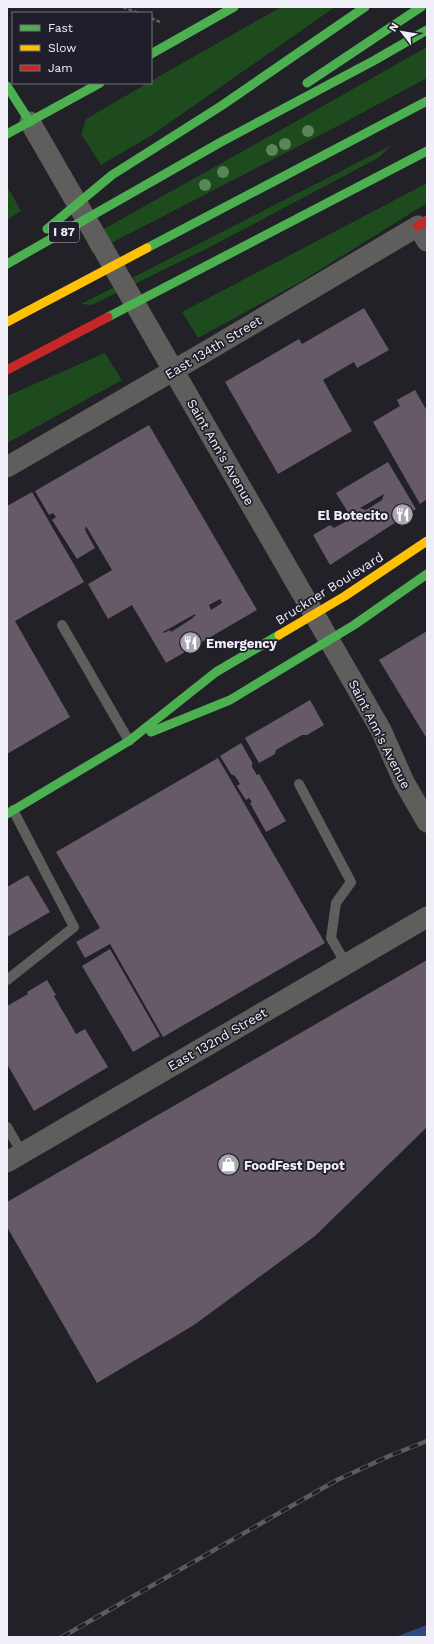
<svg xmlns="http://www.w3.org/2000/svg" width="434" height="1644" font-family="'Work Sans',sans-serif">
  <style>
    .green { fill: #1d4b1d }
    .water { fill: #2c4781 }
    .building { fill: #675a67; fill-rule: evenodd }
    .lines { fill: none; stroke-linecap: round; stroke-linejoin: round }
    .path { stroke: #5f5e61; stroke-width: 2.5; stroke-dasharray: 4 2; stroke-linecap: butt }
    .lane { stroke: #605d5d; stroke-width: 10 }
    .street { stroke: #605d5d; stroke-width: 21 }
    .fast { stroke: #4caf50; stroke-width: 9 }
    .slow { stroke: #ffc107; stroke-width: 9 }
    .jam { stroke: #c62828; stroke-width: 9 }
    .rail-casing { stroke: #5c5c5e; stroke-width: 4.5 }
    .rail { stroke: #1f1e2a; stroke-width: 3; stroke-dasharray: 9; stroke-linecap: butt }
    .tree { fill: #598559 }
    .labels { text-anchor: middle; stroke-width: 3.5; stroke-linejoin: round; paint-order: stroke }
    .shield { fill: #1f1e2a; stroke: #b1b0ba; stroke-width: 1 }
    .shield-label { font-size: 12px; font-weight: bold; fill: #f0eff8 }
    .street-label { font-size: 13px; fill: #f0eff8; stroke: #1f1e2a }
    .poi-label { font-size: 13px; font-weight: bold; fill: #f0eff8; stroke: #1f1e2a; text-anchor: start }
  </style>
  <rect width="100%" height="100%" fill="#212127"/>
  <!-- green -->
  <path class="green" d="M281,7H335L152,135L101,165L81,134L86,119L148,83H151V81Z
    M427,47V78L332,129L92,253L86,239L293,123Z
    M392,145L378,158L210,247L92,305L81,304Z
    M427,183V203L302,281L198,338L182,312Z
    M7,186L21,211L7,220Z
    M105,353L122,380L7,443V396Z"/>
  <!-- water -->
  <path class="water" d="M427,1625V1637H395Z"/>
  <!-- building -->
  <path class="building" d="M364,308L389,350L357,368L354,362L323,380L352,431L278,474L225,382L299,339L302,344Z
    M415,390L427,411V499L420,504L373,422L400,406L397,400Z
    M149,425L257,610L166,663L132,605L108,619L88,584L112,570L86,526L85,530L95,548L77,559L52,520L56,517L53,513L49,515L35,491ZM220,599L222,603L211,610L209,605ZM195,614L196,615L193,617V618L171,632L170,630L164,633L163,632Z
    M388,462L416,509L330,565L313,535L330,525L334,528L345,522L349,514L336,493ZM384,494L382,500L366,510L360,508Z
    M32,492L84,582L15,621L70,717L7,754V506Z
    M427,631V739L379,660Z
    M310,700L324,725L307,735H302L276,750L275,754L259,763L245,738Z
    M241,743L252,762V767L257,775L259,774L286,821L266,832L250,803L252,802L249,798L246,800L237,786L240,784L235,776L231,774L220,756Z
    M218,758L325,943L163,1037L110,944L85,958L76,942L100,928L56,852Z
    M28,875L50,912L7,937V887Z
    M110,949L160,1036L133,1052L82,966Z
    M427,960V1126L425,1129L315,1236L194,1325L97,1383L7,1227V1202Z
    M47,980L56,995L54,996L76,1034L85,1029L108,1067L34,1111L7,1064V1006L28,994L27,992Z"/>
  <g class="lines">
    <!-- path -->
    <path class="path" d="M123,7L138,13
      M151,18L160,22"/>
    <!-- lane -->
    <path class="lane" d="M62,625L129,741
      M299,784L351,882L336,903L331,938L346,964
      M7,980L74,927L13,810
      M7,1127L22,1153"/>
    <!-- street -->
    <path class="street" d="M30,122L381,730L404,782L427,822
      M7,467L200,355L418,226L427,241
      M7,1162L427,917"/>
    <!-- fast -->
    <path class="fast" d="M151,54L234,7
      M307,83L421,7
      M7,86L30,122
      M7,134L100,83
      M47,229L112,175L221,106L365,7
      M147,248L427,101
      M7,264L221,142L375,60L427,30
      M108,317L427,151
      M151,732L230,700L354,625L427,574
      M7,814L129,741L216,672L279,635"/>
    <!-- slow -->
    <path class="slow" d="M7,322L147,248
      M279,635L345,596L427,541"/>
    <!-- jam -->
    <path class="jam" d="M418,226L427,220
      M7,370L108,317"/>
    <defs>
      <path id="rail" d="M62,1637L337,1480L389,1456L427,1441"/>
    </defs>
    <!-- rail casing -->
    <use href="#rail" class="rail-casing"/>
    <!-- rail -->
    <use href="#rail" class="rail"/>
  </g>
  <!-- trees -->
  <g class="tree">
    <circle cx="308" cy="131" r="6"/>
    <circle cx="285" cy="144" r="6"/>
    <circle cx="272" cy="150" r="6"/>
    <circle cx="223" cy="172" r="6"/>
    <circle cx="205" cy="185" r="6"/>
  </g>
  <!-- icons -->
  <defs>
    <symbol id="restaurant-disc" viewBox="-11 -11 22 22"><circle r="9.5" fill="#a8a7af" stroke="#1f1e2a"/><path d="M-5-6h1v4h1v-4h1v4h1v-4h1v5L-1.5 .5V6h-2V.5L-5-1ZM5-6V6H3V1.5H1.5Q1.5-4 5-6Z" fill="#fff"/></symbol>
    <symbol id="shop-disc" viewBox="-11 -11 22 22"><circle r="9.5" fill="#a8a7af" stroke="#1f1e2a"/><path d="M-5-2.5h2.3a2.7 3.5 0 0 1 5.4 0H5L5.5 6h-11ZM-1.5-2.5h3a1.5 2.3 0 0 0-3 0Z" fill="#fff"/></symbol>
  </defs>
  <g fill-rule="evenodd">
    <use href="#restaurant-disc" x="390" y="502" width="25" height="25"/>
    <use href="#restaurant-disc" x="178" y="630" width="25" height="25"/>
    <use href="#shop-disc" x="216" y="1152" width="25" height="25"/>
  </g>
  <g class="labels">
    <!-- shield labels -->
    <rect class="shield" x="49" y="222" width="30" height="20" rx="3"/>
    <g class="shield-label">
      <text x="64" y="236">I 87</text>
    </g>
    <!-- street labels -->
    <g class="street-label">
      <text transform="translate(213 347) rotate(-31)" y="5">East 134th Street</text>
      <text transform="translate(221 452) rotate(60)" y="5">Saint Ann's Avenue</text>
      <text transform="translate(329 588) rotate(-32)" y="5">Bruckner Boulevard</text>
      <text transform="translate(380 734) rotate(63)" y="5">Saint Ann's Avenue</text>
      <text transform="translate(217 1039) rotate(-30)" y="5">East 132nd Street</text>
    </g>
    <!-- poi labels -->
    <g class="poi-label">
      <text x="388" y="520" text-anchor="end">El Botecito</text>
      <text x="206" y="648">Emergency</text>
      <text x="244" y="1170">FoodFest Depot</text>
    </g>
  </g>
  <!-- border -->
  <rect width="434" height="1644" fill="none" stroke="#f0eff8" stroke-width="16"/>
  <!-- legend -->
  <rect x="12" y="12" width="140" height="72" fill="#1f1e2a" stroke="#73727c"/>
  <rect x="20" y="25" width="20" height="6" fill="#4caf50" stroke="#73727c"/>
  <text x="48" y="32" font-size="12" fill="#f0eff8">Fast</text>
  <rect x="20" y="45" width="20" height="6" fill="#ffc107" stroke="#73727c"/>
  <text x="48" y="52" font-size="12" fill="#f0eff8">Slow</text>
  <rect x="20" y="65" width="20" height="6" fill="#c62828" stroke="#73727c"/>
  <text x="48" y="72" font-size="12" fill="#f0eff8">Jam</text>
  <!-- north arrow -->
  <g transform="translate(402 32) rotate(301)" stroke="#1f1e2a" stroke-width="3" paint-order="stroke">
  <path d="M0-3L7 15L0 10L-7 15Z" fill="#f0eff8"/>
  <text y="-6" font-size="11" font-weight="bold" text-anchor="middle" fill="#f0eff8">N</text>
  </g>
</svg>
